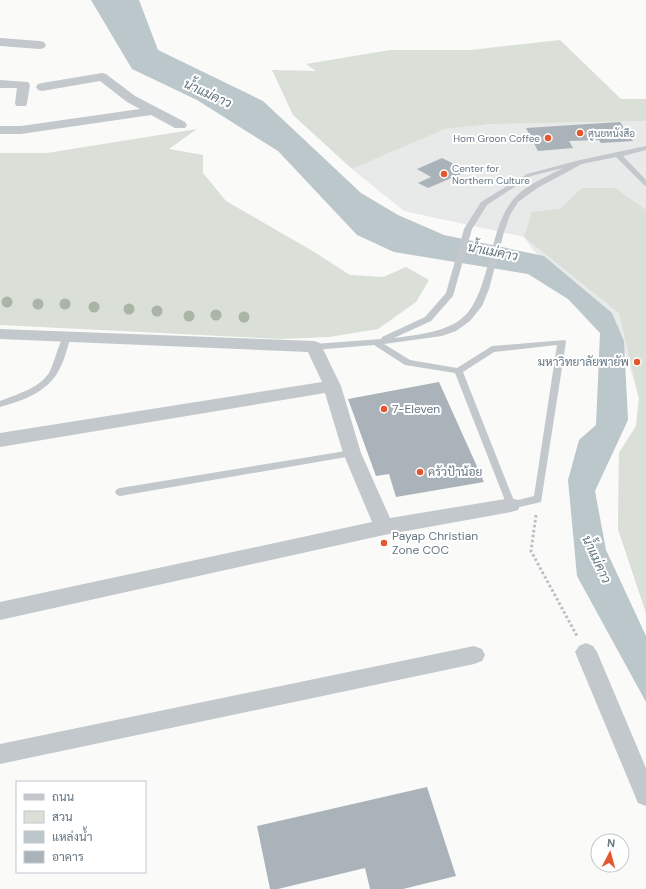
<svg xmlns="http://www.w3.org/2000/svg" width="646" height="889" font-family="'DM Sans',Sarabun,sans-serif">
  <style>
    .built { fill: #e8e9e9 }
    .green { fill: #dadfd7 }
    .water { fill: #bbc7cb }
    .building { fill: #aab3b9 }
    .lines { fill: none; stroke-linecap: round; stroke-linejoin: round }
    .path { stroke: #bbbfc2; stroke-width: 3; stroke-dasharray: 2.5 2.5; stroke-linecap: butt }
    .lane { fill: #c3c8cc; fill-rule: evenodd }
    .street { fill: #c3c8cc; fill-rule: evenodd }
    .tree { fill: #aab4a7 }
    .poi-dot { fill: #e4572e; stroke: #fff; stroke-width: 1.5 }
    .labels { text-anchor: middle; stroke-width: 4; stroke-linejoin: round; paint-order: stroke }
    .far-poi-label { font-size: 10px; fill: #657683; stroke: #fff; text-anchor: start }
    .poi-label { font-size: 12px; fill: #657683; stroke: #fff; text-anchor: start }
    .water-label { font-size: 13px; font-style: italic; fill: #60757c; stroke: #fff }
  </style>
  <rect width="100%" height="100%" fill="#fafaf8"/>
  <!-- built -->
  <path class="built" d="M646,121V613L618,529L619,453L636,426L639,398L617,326L533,250L524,237L404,211L352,169L445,129L492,124Z"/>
  <!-- green -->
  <path class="green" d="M560,40L621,99H646V121L492,124L445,129L352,169L293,115L272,70L316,71L306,64L390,50H471Z
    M197,129L169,149L203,155V173L226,201L311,250L350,275L383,277L406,267L429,280L416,302L378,329L329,337L281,339L0,325V153H47Z
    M582,188H615L646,210V613L618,529L619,453L636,426L639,398L619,313L524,237L532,212L560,209Z"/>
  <!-- water -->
  <path class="water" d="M91,0H139L158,50L263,101L361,193L398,215L444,235L544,256L612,313L624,341L628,420L595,491L606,550L646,636V702L577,576L568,480L579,440L596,425L600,333L568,299L528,274L394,252L357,235L278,151L197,100L132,69Z"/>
  <!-- building -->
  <path class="building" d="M620,122L633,141L601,143L599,140L569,141L573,148L538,151L526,128Z
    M442,158L468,171L428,188L418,183L431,177L417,169Z
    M439,382L484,482L396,497L389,474L376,476L348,399Z
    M427,787L456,876L403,889H370L365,868L278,889H270L257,826Z"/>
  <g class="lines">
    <!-- path -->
    <path class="path" d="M536,515L531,551L577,636"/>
    <!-- lane -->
    <path class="lane" d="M646,146V150L623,156L646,180V186L644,185L616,157L582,164L539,187L518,202L510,215L504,232L489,289L482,306L470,321L456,331L442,336L384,344L410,360L457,368L492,346L565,340L566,342L541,502L511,509L508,508L455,373L405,365L374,345L314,350L310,347L314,344L381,339L382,337L425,317L446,293L464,229L481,202L527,174L580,160ZM563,168C548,176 522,187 512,201C502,214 497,230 493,246C474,317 471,329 394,338L431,321L453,296L472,229L487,205L531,176ZM557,345L534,496L514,501L463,372L494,352Z
      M67,334L71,337C67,348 65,359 59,370C48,392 22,401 0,407V401C17,394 38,389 49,373C54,365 60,336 67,334Z
      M352,450L357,453L352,456L120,496L117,495L115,492L117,489L120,488Z"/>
    <!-- street -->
    <path class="street" d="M0,38L40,41L44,42L46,45L44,48L40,49L0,46Z
      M102,73L106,74L135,96L185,122L187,125L185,128H175L151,115L21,134H0V126H21L140,109L127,102L100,81L42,91L38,90L36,87L38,84L42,83Z
      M0,80L28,82L30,85L27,103L26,106H16L15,103L17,88H0Z
      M0,329L314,341L320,343L341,386L361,453L390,518L511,498L518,500L520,505L518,510L511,512L384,535L0,620V602L372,522L343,453L325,393L0,447V433L322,382L308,352L0,339Z
      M586,643L593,646L597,652L646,768V806L638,803L575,652L579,646Z
      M474,646L482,649L485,655L482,661L474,664L0,764V744Z"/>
  </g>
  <!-- trees -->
  <g class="tree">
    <circle cx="7" cy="302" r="5.5"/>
    <circle cx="38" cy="304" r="5.5"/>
    <circle cx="65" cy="304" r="5.5"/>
    <circle cx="94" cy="307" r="5.5"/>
    <circle cx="129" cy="309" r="5.5"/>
    <circle cx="157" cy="311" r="5.5"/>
    <circle cx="216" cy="315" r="5.5"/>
    <circle cx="189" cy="316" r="5.5"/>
    <circle cx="244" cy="317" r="5.5"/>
  </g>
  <!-- markers -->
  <g class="poi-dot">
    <circle cx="580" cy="133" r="4"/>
    <circle cx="548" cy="138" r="4"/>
    <circle cx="444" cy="174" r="4"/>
    <circle cx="637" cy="362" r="4"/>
    <circle cx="384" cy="409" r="4"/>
    <circle cx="420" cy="472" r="4"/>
    <circle cx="384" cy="543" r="4"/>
  </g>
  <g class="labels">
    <!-- far-poi labels -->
    <g class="far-poi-label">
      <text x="588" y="137">ศูนยหนังสือ</text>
      <text x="540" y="142" text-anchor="end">Hom Groon Coffee</text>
      <text x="452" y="172">Center for<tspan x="452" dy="12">Northern Culture</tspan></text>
    </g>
    <!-- poi labels -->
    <g class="poi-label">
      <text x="629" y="366" text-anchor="end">มหาวิทยาลัยพายัพ</text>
      <text x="392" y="413">7-Eleven</text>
      <text x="428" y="476">ครัวป้าน้อย</text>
      <text x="392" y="540">Payap Christian<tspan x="392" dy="14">Zone COC</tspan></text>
    </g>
    <!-- water labels -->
    <g class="water-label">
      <text transform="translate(208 93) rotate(25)" y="5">น้ำแม่คาว</text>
      <text transform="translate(493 251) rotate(11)" y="5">น้ำแม่คาว</text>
      <text transform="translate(597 559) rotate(65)" y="5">น้ำแม่คาว</text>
    </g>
  </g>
  <!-- legend -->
  <rect x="16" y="781" width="130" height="92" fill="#ffffff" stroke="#c1c8cd"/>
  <rect x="24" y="794" width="20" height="6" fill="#c3c8cc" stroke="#c1c8cd"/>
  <text x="52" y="801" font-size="12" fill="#657683">ถนน</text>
  <rect x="24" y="811" width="20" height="12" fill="#dadfd7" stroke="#c1c8cd"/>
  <text x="52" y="821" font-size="12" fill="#657683">สวน</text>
  <rect x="24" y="831" width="20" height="12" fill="#bbc7cb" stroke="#c1c8cd"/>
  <text x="52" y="841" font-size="12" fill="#657683">แหล่งน้ำ</text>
  <rect x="24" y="851" width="20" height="12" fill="#aab3b9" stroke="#c1c8cd"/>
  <text x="52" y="861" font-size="12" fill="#657683">อาคาร</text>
  <!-- north arrow -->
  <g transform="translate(610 853) rotate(6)"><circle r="19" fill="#ffffff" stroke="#c1c8cd"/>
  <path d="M0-3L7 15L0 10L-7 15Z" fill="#e4572e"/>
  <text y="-6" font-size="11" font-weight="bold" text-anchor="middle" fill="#657683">N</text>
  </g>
</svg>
